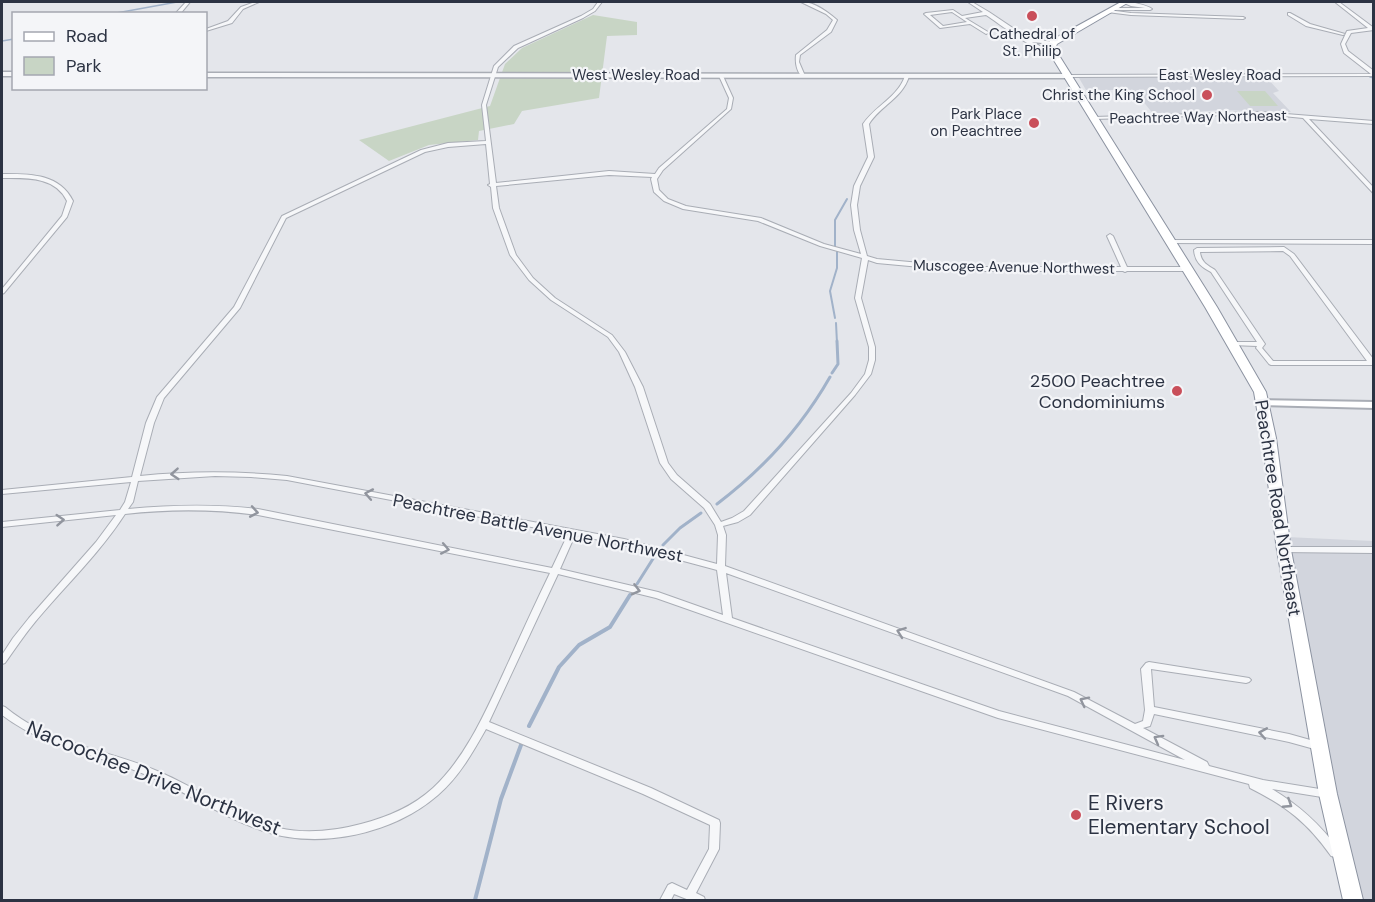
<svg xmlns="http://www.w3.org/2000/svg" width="1375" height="902" font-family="'DM Sans',sans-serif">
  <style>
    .built { fill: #d2d5dd }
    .green { fill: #c8d5c5 }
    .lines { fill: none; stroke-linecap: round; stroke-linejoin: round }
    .stream-far3 { stroke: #a1b2c9; stroke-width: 1.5 }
    .stream-far2 { stroke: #a1b2c9; stroke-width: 2 }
    .stream-far1 { stroke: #a1b2c9; stroke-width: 3 }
    .stream { stroke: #a1b2c9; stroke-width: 4 }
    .minor-casing { stroke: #a9adb5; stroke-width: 2 }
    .tertiary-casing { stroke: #a9adb5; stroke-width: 3 }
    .secondary-casing { stroke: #a9adb5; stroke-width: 4 }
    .trunk-casing { stroke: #8c93a1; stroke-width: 2 }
    .minor { fill: #f6f7f9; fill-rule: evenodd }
    .tertiary { fill: #f6f7f9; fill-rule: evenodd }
    .secondary { fill: #fff; fill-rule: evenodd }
    .trunk { fill: #fff; fill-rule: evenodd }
    .oneway { stroke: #91959e }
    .poi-dot { fill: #c94f5a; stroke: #f4f5f8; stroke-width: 2 }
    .labels { text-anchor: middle; stroke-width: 4.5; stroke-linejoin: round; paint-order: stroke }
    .far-poi-label { font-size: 15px; fill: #2c3343; stroke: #f4f5f8; text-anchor: end }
    .far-street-label { font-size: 15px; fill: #2c3343; stroke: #f4f5f8 }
    .poi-label { font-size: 18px; fill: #2c3343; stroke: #f4f5f8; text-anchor: end }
    .street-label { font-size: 18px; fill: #2c3343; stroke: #f4f5f8 }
    .near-street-label { font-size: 21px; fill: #2c3343; stroke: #f4f5f8 }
    .near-poi-label { font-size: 21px; fill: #2c3343; stroke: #f4f5f8; text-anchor: start }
  </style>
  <rect width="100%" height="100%" fill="#e4e6eb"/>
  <!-- built -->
  <path class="built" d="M1079,78H1267L1279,91L1273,93L1291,112L1221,110L1154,115L1134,90H1086Z
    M1286,537L1373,541V900H1348L1313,738Z"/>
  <!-- green -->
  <path class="green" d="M593,15L637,22V35L607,36L599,98L522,111L514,124L479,131L478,140L429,145L389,161L359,140L490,106L505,64L522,48Z
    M1237,91H1265L1278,106H1250Z"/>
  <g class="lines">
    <!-- stream-far3 -->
    <path class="stream-far3" d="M111,14L177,2
      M2,41L14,39
      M1370,77L1374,78"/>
    <!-- stream-far2 -->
    <path class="stream-far2" d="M835,246V220L847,199
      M835,318L830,291L837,268V252
      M836,323L837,343"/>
    <!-- stream-far1 -->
    <path class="stream-far1" d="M832,373L838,364L837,341
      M717,504C762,470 802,426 830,377
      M663,545L680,528L701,513
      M637,584L656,554"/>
    <!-- stream -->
    <path class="stream" d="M529,726L559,667L579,645L610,627L630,595
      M475,900L501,799L521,745"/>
    <defs>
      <path id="minor" d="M186,2H190L180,14H175Z
        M255,2H259L243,9L232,23L206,31V29L228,21L241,7Z
        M598,2H602L595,11L583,18L518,48L498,67L486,105L496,183L609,171L655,174L659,168L727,109L729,98L719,76L721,75L723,76L733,98L731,109L663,170L657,179L659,190L668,199L686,206L761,218L824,244L861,254L854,230L851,205L854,186L868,157L863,124C875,106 898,97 905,76L907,75L909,76C903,98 880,106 869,124L874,157L860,186L857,205L860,230L867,256L877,259L964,267H1121L1107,236L1110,234L1113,236L1127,267H1186L1189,269L1186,271H1127L1125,272L1123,271H964L877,263L868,260L861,298L875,347V360L871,374L855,395L750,515L738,522L723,526L726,535L725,566L1074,692L1135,724L1143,721L1145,710L1141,669L1146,663L1149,662L1249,678L1251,680L1249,682L1246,683L1151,669L1154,707L1289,734L1321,743L1323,746L1321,749L1318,750L1289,742L1154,714L1150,726L1143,728L1207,762L1209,766L1263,780L1332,791L1333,794L1332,797L1328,798L1272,789C1299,805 1320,824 1339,850L1340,853L1339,856L1335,857L1331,856C1308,823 1286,806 1250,788L1249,784L998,718L656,598L558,574L489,722L651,788L719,820L720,823L719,849L696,893L704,897L705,900H689L674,894L671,900H660L668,885L672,883L687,890L709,849L710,825L643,794L486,729C473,752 459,777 438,795C393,834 320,850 263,831C221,817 184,790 144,774C94,753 47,749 2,715V706L5,707C16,716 27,723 40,730C79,749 124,755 164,774C202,791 238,818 279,828C305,834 335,831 361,824C388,817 412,807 433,788C466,757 485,713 504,672C519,639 534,606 550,573L258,515C213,509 170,509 125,514C99,554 65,586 35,622C24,635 15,649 5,663L2,664V655L13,638L29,618L96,542L116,515L2,527V522L120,510L125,502L131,482L2,494V490L132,477L146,423L157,397L234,307L282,216L421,150L448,143L486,141L482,105L494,66L514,46L581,16L593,9ZM486,144L490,184L488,185L491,187L493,208L510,255L529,280L551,300L608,337L619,352L635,387L660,463L671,479L704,508L715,525L718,535L717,564L624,539L287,476C238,471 189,471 140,476L154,423L164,398L240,308L286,218L425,152L448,147ZM609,175L652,177L651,179L654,192L664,201L683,209L758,221L820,246L862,258L855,298L869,347V360L865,374L851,393L744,511L732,518L721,522L710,504L677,475L668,463L643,387L625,352L612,335L555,298L533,278L516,255L499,208L496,186ZM215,476L251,477L287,480L568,534L552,568L258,509C214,504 172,505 128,509L133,502L138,481ZM575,535L624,545L717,570L723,615L658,592L560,569ZM726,573L1068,696L1185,760L999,711L732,618Z
        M801,2C813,1 828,12 837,20L831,32L800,55L799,62L805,76L803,77C797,73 795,63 796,55L827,30L833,20L826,14Z
        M968,2H972L989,12L1029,39L1055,42V43L1053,44L1032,42L1056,54C1042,57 1000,24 986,15L965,18L988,32V33L986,34L970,24L940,28L924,14L926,13L953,10L962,16L983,12ZM952,12L967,22L943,26L930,15Z
        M1122,2C1128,1 1147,5 1152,9L1150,10H1112V8H1145L1131,6Z
        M1335,2H1339L1374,28V30L1351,33L1345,44L1348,51L1374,71V76L1067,77L1065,76L1067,75L1371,74L1344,53L1341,44L1347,31L1368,28Z
        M1108,10L1131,13L1243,17L1245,18L1243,19L1131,15L1107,12V10Z
        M1288,13H1290L1310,24L1345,34L1343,35L1306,26L1288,15Z
        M1261,112L1374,121V124L1309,119L1374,188V194L1303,118L1261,114L1094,119L1092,118L1094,117Z
        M2,174C29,174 59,173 73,201L67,217L4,293L2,294V289L62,216L67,201C55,176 26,178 2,178Z
        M1169,240H1374V244L1167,243L1166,242Z
        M1284,247L1294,254L1374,360V365H1271L1269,364L1257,349L1256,348L1257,346L1231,345L1230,344L1233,342H1257L1211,272C1201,267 1195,262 1194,250L1197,248ZM1283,251L1290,256L1367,361H1273L1262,348L1265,344L1215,270C1207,265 1201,262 1200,252Z
        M1284,547H1374V553L1281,552L1280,550L1281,548Z"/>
      <path id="tertiary" d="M2,72H14V76H2Z
        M206,73L1067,74L1070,76L1067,78L206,77Z"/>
      <path id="secondary" d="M1263,400L1374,402V408L1259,405L1258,403L1259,401Z"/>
      <path id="trunk" d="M1121,2H1129L1057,44L1055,49L1217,307L1266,392L1276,438L1291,550L1337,794L1363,900H1343L1319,794L1277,550L1262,438L1254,392L1205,307L1047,49L1050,41Z"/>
    </defs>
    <!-- minor casing -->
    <use href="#minor" class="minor-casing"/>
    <!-- tertiary casing -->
    <use href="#tertiary" class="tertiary-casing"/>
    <!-- secondary casing -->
    <use href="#secondary" class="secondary-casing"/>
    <!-- trunk casing -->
    <use href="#trunk" class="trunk-casing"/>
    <!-- minor -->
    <use href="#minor" class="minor"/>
    <!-- tertiary -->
    <use href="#tertiary" class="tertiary"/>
    <!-- secondary -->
    <use href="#secondary" class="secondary"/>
    <!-- trunk -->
    <use href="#trunk" class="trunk"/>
  </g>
  <!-- one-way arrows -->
  <defs><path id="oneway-chevron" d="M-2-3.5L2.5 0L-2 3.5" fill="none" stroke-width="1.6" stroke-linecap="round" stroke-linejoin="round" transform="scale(1.5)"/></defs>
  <g class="oneway">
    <use href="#oneway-chevron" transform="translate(175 474) rotate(176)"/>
    <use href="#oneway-chevron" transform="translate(369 494) rotate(-169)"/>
    <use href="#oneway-chevron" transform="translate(254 512) rotate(10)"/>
    <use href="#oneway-chevron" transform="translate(60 520) rotate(-4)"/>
    <use href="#oneway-chevron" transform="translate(445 549) rotate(11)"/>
    <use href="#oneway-chevron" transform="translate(636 590) rotate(14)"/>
    <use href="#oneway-chevron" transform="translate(901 632) rotate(-160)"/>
    <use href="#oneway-chevron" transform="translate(1084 701) rotate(-153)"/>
    <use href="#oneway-chevron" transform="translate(1263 733) rotate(-170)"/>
    <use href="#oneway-chevron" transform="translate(1158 739) rotate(-151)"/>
    <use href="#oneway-chevron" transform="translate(1288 804) rotate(33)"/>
  </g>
  <!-- markers -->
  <g class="poi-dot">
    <circle cx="1032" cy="16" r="6"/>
    <circle cx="1207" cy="95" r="6"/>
    <circle cx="1034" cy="123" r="6"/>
    <circle cx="1177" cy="391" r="6"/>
    <circle cx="1076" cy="815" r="6"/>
  </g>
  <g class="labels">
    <!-- far-poi labels -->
    <g class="far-poi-label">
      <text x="1032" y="39" text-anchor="middle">Cathedral of<tspan x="1032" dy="17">St. Philip</tspan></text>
      <text x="1195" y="100">Christ the King School</text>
      <text x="1022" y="119">Park Place<tspan x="1022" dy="17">on Peachtree</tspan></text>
    </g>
    <!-- far-street labels -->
    <g class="far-street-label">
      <text x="636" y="80">West Wesley Road</text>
      <text x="1220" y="80">East Wesley Road</text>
      <text transform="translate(1198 117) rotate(-1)" y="5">Peachtree Way Northeast</text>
      <text transform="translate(1014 267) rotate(1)" y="5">Muscogee Avenue Northwest</text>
    </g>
    <!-- poi labels -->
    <g class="poi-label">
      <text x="1165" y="387">2500 Peachtree<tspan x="1165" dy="21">Condominiums</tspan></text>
    </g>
    <!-- street labels -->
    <g class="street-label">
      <text transform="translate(1278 508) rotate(81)" y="6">Peachtree Road Northeast</text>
      <text transform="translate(538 528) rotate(11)" y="6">Peachtree Battle Avenue Northwest</text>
    </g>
    <!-- near-street labels -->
    <g class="near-street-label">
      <text transform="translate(154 778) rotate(22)" y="7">Nacoochee Drive Northwest</text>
    </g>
    <!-- near-poi labels -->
    <g class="near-poi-label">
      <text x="1088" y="810">E Rivers<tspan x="1088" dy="24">Elementary School</tspan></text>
    </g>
  </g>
  <!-- border -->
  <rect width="1375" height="902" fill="none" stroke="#2c3343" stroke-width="6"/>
  <!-- legend -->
  <rect x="12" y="12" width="195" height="78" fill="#f4f5f8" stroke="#a4a7b0" stroke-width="1.5"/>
  <rect x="24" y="32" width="30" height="9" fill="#ffffff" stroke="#a4a7b0" stroke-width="1.5"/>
  <text x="66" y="42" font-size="18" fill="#2c3343">Road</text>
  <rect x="24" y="57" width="30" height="18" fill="#c8d5c5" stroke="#a4a7b0" stroke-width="1.5"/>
  <text x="66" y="72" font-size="18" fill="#2c3343">Park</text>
</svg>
